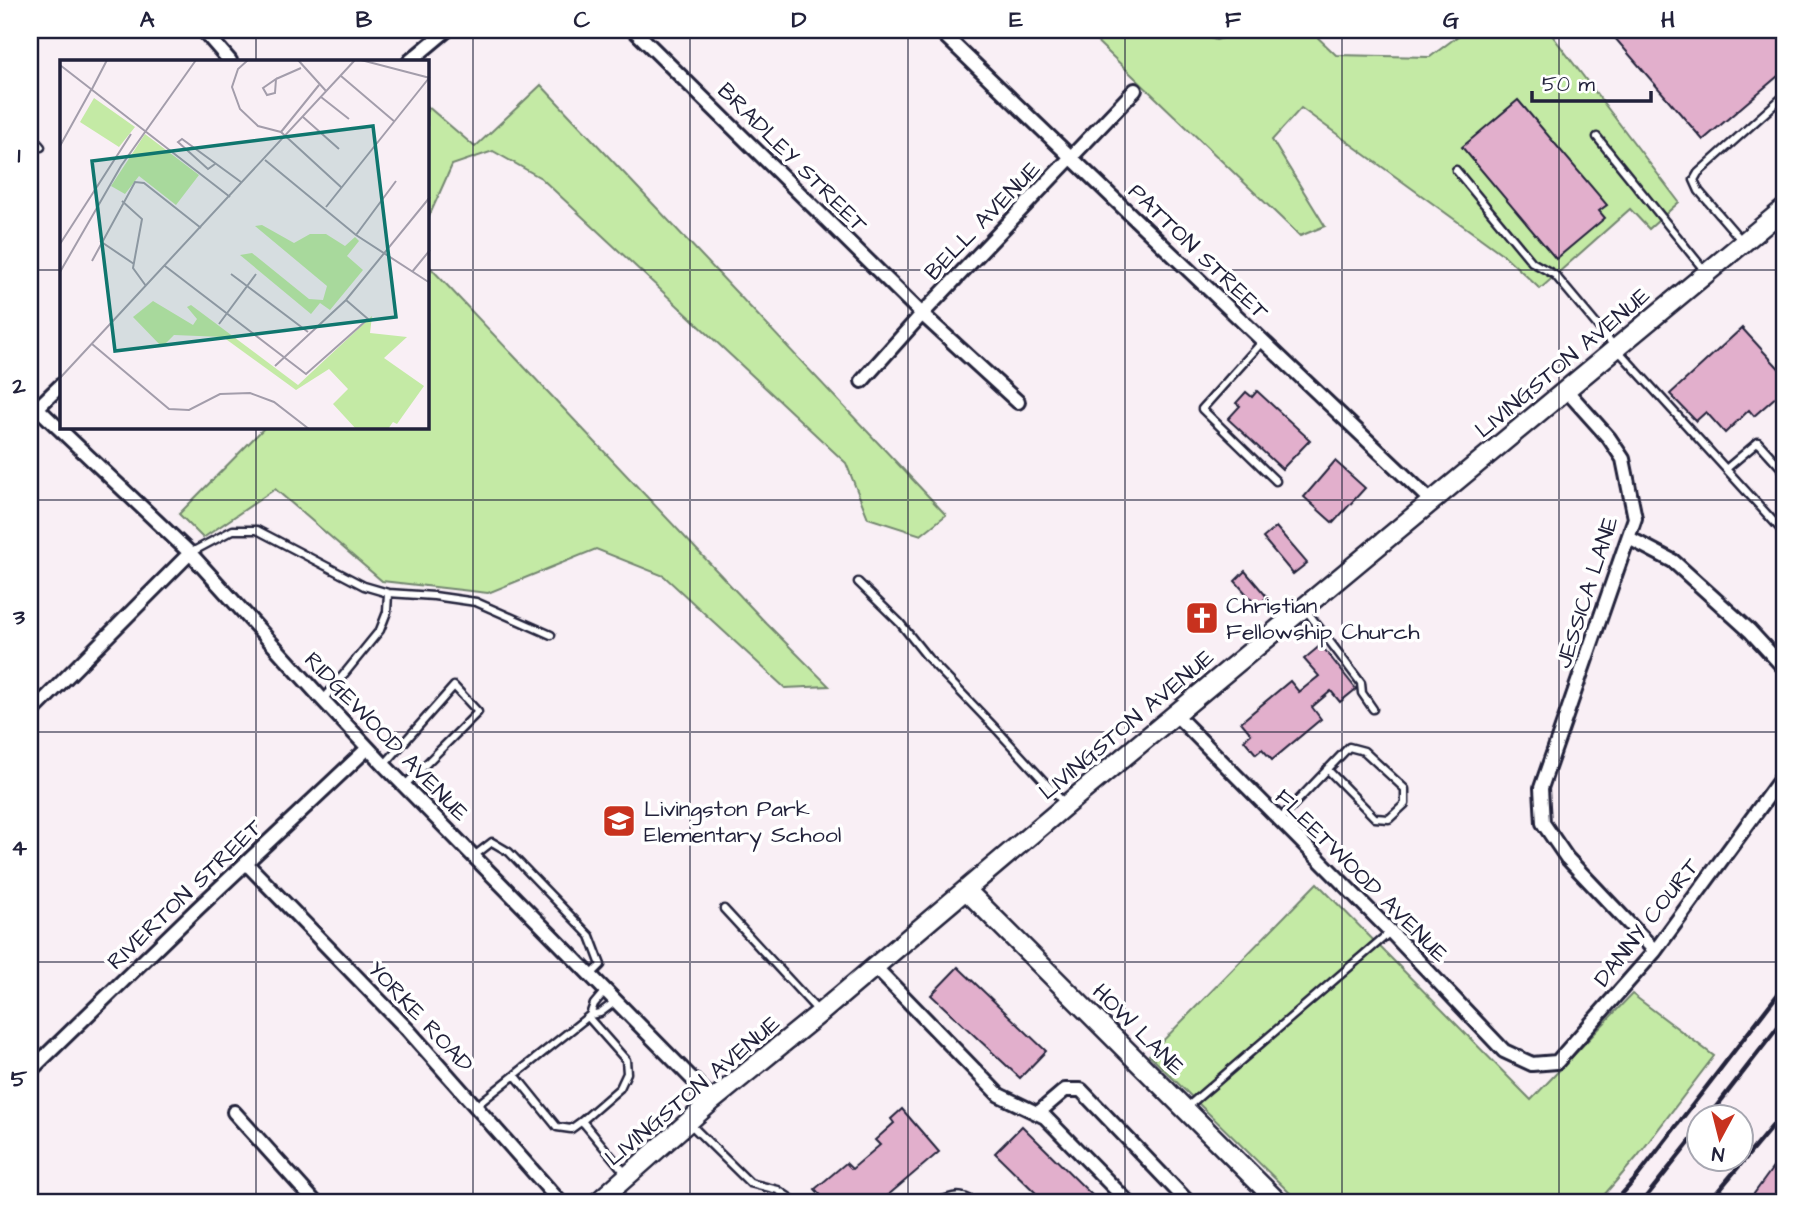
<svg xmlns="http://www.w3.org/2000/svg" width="1815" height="1232" font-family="'Architects Daughter',sans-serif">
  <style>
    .green { fill: #c4eaa5; stroke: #738670; stroke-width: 2 }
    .building { fill: #e2afcc; stroke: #22223b; stroke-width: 2 }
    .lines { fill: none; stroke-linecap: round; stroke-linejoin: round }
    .service-casing { stroke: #22223b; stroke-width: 11 }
    .minor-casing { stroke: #22223b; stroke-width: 18 }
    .secondary-casing { stroke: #22223b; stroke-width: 23 }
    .service { stroke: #fff; stroke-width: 6 }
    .minor { stroke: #fff; stroke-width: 12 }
    .secondary { stroke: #fff; stroke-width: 18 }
    .rail { stroke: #22223b; stroke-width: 4.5 }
    .grid { fill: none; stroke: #22223b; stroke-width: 2; stroke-opacity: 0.55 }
    .labels { text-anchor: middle; stroke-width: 7; stroke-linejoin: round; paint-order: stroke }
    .street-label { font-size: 23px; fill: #22223b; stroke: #fff }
    .poi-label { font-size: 23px; fill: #22223b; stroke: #fff; text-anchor: start }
    .inset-road { fill: none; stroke: #a39dab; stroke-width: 2 }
    .view { fill: #0f766e; fill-opacity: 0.15; stroke: #0f766e; stroke-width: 3.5 }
    .inset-edge { fill: none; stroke: #22223b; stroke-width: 3.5 }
    .neatline { fill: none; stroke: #22223b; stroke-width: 2.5 }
    .grid-label { font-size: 23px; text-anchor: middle; font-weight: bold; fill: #22223b }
  </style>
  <rect width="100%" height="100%" fill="#f9eff5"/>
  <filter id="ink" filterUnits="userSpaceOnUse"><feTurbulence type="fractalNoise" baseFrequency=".0143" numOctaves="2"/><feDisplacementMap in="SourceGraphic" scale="14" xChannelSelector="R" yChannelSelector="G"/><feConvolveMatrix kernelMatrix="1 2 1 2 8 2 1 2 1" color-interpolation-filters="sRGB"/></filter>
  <g filter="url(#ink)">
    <!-- green -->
    <path class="green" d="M1085,30H1185L1216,40L1255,30H1310L1336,55L1430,57L1466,30H1548L1679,202L1649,229L1630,209L1540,289L1505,256L1301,108L1272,140L1325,226L1300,236Z
      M541,85L946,515L921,535L868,518L846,463L541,178L493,151L452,165L427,221V106L475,147Z
      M427,264L766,623L829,686L785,688L664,576L596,549L488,593L382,581L275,489L203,538L179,514L265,427H427Z
      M1317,883L1531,1100L1632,994L1714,1056L1637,1157L1598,1202H1299L1149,1055Z"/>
    <!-- building -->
    <path class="building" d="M1608,30H1785V70L1703,140Z
      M1518,100L1607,205L1599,211L1605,218L1556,259L1462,147Z
      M1742,328L1785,375V403L1778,395L1754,416L1749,410L1725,433L1706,412L1696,421L1670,394Z
      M1257,391L1310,440L1282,469L1228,419L1240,406L1236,403L1246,392L1252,397Z
      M1335,461L1365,488L1333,523L1304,497Z
      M1276,527L1307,563L1293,574L1263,538Z
      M1245,571L1267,597L1257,606L1235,581Z
      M1321,645L1356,689L1340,702L1331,691L1312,707L1321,719L1272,760L1262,749L1256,754L1244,740L1251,734L1241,722L1290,681L1299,692L1319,676L1304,659Z
      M958,967L1046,1051L1020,1078L931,995Z
      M902,1109L939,1152L880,1202H827L815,1189L846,1163L852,1169L880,1145L875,1140L894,1123L891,1119Z
      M1022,1126L1099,1202H1045L995,1153Z
      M1785,1151V1202H1748Z"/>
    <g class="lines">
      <defs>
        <path id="service" d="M30,134L41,147
          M1597,137L1705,271
          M1456,170L1532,262L1555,275L1616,348L1785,534
          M1742,241L1699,191L1694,180L1698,173L1785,95
          M1263,341L1202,409L1276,481
          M1726,469L1758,442L1785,472
          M190,553L233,530H257L364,586L388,593L434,596L476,602L551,635
          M858,582L900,623L928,658L999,732L1065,804
          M1306,610L1361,683L1362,693L1373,709
          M323,700L380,630L387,612L388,593
          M384,765L454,686L478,712L405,785
          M1280,819L1349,747L1364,751L1405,789V804L1389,819L1375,818L1327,769
          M474,856L492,842L509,852L590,936L601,965L590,976
          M724,909L819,1012
          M590,1015L594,1004L605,991
          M588,1017L626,1060L627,1073L620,1088L582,1121L626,1174
          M515,1075L557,1127L571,1129L582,1121
          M476,1106L590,1015L600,1013L616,1001
          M1186,1108L1390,932
          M689,1123L750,1183L778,1190L796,1202
          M938,1202C952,1196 961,1193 974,1202"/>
        <path id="minor" d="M203,30L230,61
          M634,30L922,314L1018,402
          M939,30L1133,217L1431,501
          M410,61L447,30
          M862,381L922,314L1135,90
          M1566,390L1609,438L1623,459L1635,518L1541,788L1543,823L1567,858L1655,951
          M30,401L190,553L323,700L384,765L713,1100
          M30,415L61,385
          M1629,538L1673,561L1750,631L1785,669
          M30,714L190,553
          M1176,715L1390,931L1504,1051L1532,1064L1557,1062L1655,951L1785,773
          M246,863L408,1030L560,1202
          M875,967L999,1095L1045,1117L1128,1202
          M30,1071L197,909L368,748
          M234,1112L315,1202
          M1038,1113L1065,1090H1081L1188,1202"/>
        <path id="secondary" d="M966,890L1278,1202
          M598,1202L713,1100L820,1013L1066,805L1785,208"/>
      </defs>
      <!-- service casing -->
      <use href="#service" class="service-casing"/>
      <!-- minor casing -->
      <use href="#minor" class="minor-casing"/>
      <!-- secondary casing -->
      <use href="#secondary" class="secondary-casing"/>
      <!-- service -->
      <use href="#service" class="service"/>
      <!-- minor -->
      <use href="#minor" class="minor"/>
      <!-- secondary -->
      <use href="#secondary" class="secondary"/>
      <!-- rail -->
      <path class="rail" d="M1709,1116L1785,1018
        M1615,1202L1637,1177L1785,985
        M1642,1202L1700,1129
        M1709,1202L1785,1111"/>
    </g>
  </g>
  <!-- grid -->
  <path class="grid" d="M256,30V61M473,30V1202M690,30V1202M908,30V1202M1125,30V1202M1342,30V1202M1559,30V1202M30,270H61M427,270H1785M256,427V1202M30,500H1785M30,732H1785M30,962H1785"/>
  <!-- icons -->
  <defs>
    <symbol id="church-square" viewBox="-11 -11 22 22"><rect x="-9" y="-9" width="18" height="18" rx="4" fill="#c8321e" stroke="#fff"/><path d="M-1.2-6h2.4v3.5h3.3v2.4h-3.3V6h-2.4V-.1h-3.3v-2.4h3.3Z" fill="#fff"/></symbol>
    <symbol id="school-square" viewBox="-11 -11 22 22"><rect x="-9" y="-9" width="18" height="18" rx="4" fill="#c8321e" stroke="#fff"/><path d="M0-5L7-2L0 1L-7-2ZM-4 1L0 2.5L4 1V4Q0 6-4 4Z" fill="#fff"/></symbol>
  </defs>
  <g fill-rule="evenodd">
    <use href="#church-square" x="1183" y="599" width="38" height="38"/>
    <use href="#school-square" x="600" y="802" width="38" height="38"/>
  </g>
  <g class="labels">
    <!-- street labels -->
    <g class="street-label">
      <text transform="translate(793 157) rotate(45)" y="8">BRADLEY STREET</text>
      <text transform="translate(982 220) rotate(-46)" y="8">BELL AVENUE</text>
      <text transform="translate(1199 251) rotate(44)" y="8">PATTON STREET</text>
      <text transform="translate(1562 362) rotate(-40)" y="8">LIVINGSTON AVENUE</text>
      <text transform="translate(1586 592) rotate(-72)" y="8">JESSICA LANE</text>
      <text transform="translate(1126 724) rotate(-40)" y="8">LIVINGSTON AVENUE</text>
      <text transform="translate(387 736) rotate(46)" y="8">RIDGEWOOD AVENUE</text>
      <text transform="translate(1362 875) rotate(45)" y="8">FLEETWOOD AVENUE</text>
      <text transform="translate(184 894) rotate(-44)" y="8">RIVERTON STREET</text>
      <text transform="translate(1646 922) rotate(-52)" y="8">DANNY COURT</text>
      <text transform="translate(421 1016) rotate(47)" y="8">YORKE ROAD</text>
      <text transform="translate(1139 1029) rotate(45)" y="8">HOW LANE</text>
      <text transform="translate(692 1090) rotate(-40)" y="8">LIVINGSTON AVENUE</text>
    </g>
    <!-- poi labels -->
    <g class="poi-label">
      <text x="1226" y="613">Christian<tspan x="1226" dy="26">Fellowship Church</tspan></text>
      <text x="644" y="816">Livingston Park<tspan x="644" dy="26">Elementary School</tspan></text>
    </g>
  </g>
  <!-- overview -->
  <g transform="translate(60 60)">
    <rect width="369" height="369" fill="#f9eff5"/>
    <path d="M34,38L75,67L59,87L20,62ZM85,74L139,115L116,145L79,116L65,134L51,126ZM202,165L234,183L250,174H266L285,186L295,177L299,181L287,196L303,210L270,250L260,243L251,254L180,195L192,193L249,239L263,240L267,226L195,166ZM93,241L133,265L137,259L127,247L131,245L238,325L312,256L310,273L347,277L324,298L364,326L337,364L333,362L328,369H296L273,344L288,329L269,309L236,330L163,277L114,275L102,287L73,257Z" fill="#c4eaa5"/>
    <path class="inset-road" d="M188,0L178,9L172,27L180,49L198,66L221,72M238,0L266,31M301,0L370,18M0,5L170,137M281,16L335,62M216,19L215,33L207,35L203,28ZM216,19L241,8M32,29L47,0M261,37L289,59M243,57L279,89M221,72L282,128M221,72L259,25M0,86L31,30M205,100L296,175L370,223M155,104L148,109L118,82L122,79L181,122M62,141L82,159L73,208L86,226M266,147L369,18M296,175L336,121M40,181L74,204M0,184L71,74M32,201L75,122L84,123L141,168M105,206L246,314L308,259L286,240M0,212L61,106L136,0M352,212L370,190M171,214L248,272M159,264L196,214M32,284L109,349L129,350L160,334L190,333L214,342L249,369M215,306L286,240L370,137M0,318L295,0"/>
    <path class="view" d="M313,66L336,257L55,291L32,101Z"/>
    <rect width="369" height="369" class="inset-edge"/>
  </g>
  <!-- margin -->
  <rect width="1815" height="1232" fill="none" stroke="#fff" stroke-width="77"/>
  <!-- north arrow -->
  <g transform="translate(1720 1138) rotate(187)"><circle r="33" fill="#ffffff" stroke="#a7a7b1" stroke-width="2"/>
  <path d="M0-5L12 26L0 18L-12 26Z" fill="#c8321e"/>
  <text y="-10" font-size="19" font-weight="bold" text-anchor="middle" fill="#22223b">N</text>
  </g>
  <!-- scale -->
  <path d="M1532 91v10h119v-10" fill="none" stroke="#22223b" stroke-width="3.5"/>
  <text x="1542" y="91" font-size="21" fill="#22223b" stroke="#ffffff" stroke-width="5" paint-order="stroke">50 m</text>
  <rect x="38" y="38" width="1738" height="1156" class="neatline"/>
  <g class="grid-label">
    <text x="147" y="27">A</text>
    <text x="364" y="27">B</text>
    <text x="582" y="27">C</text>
    <text x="799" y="27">D</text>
    <text x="1016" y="27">E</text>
    <text x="1233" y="27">F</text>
    <text x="1451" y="27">G</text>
    <text x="1668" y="27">H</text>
    <text x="19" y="162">1</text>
    <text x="19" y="393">2</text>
    <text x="19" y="624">3</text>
    <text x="19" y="855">4</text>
    <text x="19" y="1086">5</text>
  </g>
</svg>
